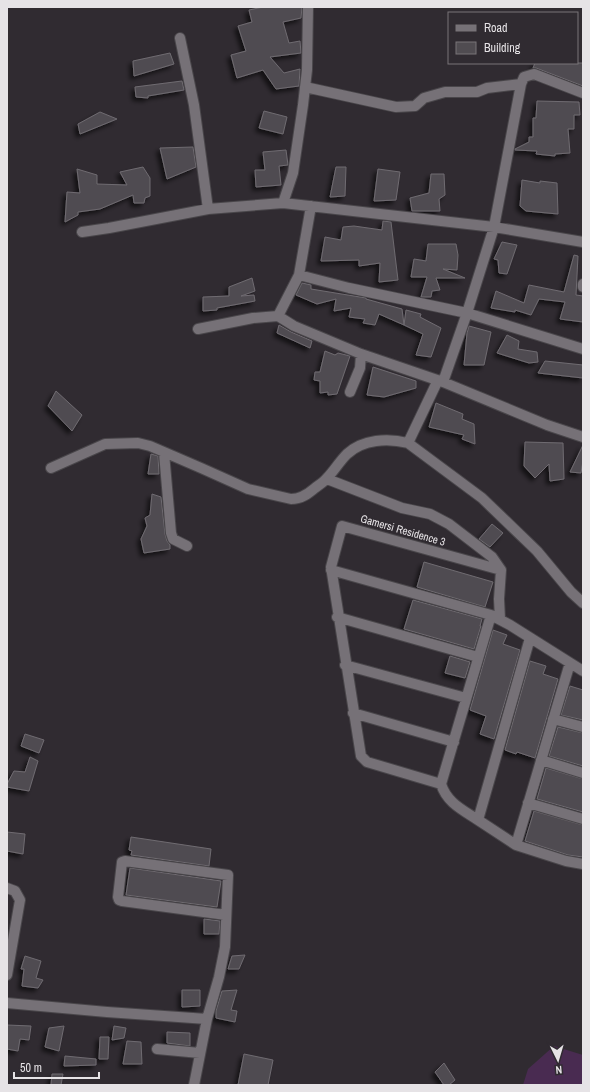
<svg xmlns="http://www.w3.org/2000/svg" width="590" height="1092" font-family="'Archivo Narrow',sans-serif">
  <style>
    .green { fill: #492b51 }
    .building { fill: #504c51; stroke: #6f6b71; filter: url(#shadow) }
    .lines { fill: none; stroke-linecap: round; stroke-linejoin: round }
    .minor-casing { stroke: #49464a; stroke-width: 12 }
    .minor { stroke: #767177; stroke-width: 10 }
    .labels { text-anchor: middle; stroke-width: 3; stroke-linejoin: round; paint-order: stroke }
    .street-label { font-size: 11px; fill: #e6e3e6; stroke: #302b31 }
  </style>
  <defs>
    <filter id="shadow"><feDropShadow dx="-3.5" dy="3.5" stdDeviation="2" flood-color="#0009"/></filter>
  </defs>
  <rect width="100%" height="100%" fill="#302b31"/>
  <!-- green -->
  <path class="green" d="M554,1046L583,1055V1085H523L528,1069Z"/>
  <!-- building -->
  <path class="building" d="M263,7H302L301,18L283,22L289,43L300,41L301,53L270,57L284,73L300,69L299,86L276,89L263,70L237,78L231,55L246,51L238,26L252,22L249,10Z
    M170,53L174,64L134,76L133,61Z
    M535,63H583V86L536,68H533Z
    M182,81L184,90L148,96V98L136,97L135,87Z
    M537,101L579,102L580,115H574V129H568L570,153L555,154V156L536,154L537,151L515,150V149L529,142V137H533V118H536Z
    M264,111L287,117L283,134L259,128Z
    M100,112L117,119L80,134L78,124Z
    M193,147L196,167L167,179L160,148Z
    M286,150L288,165L279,166L281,185L256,187L255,170H265L263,152Z
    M143,167L150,178V196L145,198L144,203H134L133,195L100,209L78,212V215L65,222L67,192L80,193L77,169L97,175V184L127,185L120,172Z
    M336,167H346L345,196L330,197Z
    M378,169L400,172L396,200L374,201Z
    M431,174H444L445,195L439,199L440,211H412L410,198L429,193Z
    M522,180L540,183V181L557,183L558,214L526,211L520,206Z
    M383,221L391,222L398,280L379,282L380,263L359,266V260L321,261L325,237L341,240L343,227L354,226L382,230Z
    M502,242L517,245L507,274L499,273L498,260L494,259Z
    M428,244H456L458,255L457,270L443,269L465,278H436L440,290L432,291L431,297H421L427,277H411L414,259L426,261Z
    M574,255L578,256L576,295L583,296V322L560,319L565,302L539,299L531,315L515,310V312L491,308L496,291L524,303L529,285L564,292Z
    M252,278L255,291L241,296L254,295L255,301L217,308V310L203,311V297L229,296V287Z
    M302,283L311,285V289L366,298V299L402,309L404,325L379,314L375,325L363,323L365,319L349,317L351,308L334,311L336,299L317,304L296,295Z
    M406,310L421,314L420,317L441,328L431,357L416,355L423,334L404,325Z
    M279,325L291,332L312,341L310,348L277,333Z
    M469,326L491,332L484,365H464L467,333Z
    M507,335L519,341L518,349L537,352L538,362L529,363L497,353Z
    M325,351L335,355L338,353L350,356L337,394L328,395V392L320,393V381L314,380L315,372H320Z
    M545,361L583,365V378L538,373Z
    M373,367L416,381V388L384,397L367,395Z
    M56,391L82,415L72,431L48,406Z
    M436,403L463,414L462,419L474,424L475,444L462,439L464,435L429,427Z
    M525,442L563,443L564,479L550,481L549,464L535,478L524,466Z
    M583,445V461L581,473L570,472Z
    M151,454L158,456L159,474H148Z
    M152,494L161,497L165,534L167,541L170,545V549L144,553L141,539L147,526L145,518L150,515Z
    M492,524L503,533L490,547L479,539Z
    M424,562L493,582L485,607L417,587Z
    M413,600L482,619L480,626H481L474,649L404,629Z
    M493,630L507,635L503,644L520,650L494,739L480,734L486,716L470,710Z
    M450,656L470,662L465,678L445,673Z
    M530,661L546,666L543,674L558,679L535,758L517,752L516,754L505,750Z
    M570,686L583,690V720L561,715Z
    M558,727L583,733V766L549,756Z
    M25,734L44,740L39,753L21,746Z
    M30,757L38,761L29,791L7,787V784L14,771L25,772Z
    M546,768L583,779V812L537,799Z
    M534,811L583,825V857L568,855L525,841Z
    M7,832L25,834L23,854L7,851Z
    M131,837L211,849L209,866L131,855L132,851L129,850Z
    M130,868L221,881L217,907L126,895Z
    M204,919L220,921L219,934H204Z
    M245,955L239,969H228L232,956Z
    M25,956L41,961L36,978L43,980L38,988L22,986L24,969H21Z
    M182,990H200V1006L182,1007Z
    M237,990L231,1010L237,1011L235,1022L216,1018V1011L222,991Z
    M7,1025L31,1026L29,1040L20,1039L18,1051L7,1049Z
    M64,1026L59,1051L45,1047L49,1028Z
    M114,1026L126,1028L124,1038L112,1040Z
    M167,1032L190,1033V1046L167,1043Z
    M100,1037H109L108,1059H99Z
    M127,1041L141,1042L142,1064H123Z
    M244,1054L273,1060L268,1085H238Z
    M65,1056L96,1059V1065L64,1066Z
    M444,1063L455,1080L449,1085H444L435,1072Z
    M52,1074H63L61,1085H51Z"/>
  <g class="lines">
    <defs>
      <path id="minor" d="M180,38L194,105L208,209
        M305,87L396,107L415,106L424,98L445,92H477L487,88L521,84
        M283,203L293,173L303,105L307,70L308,7
        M311,206L299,275L278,316L294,326L361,354L443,382L547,425L583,437
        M82,232L109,228L208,209L283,203L494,227L583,242
        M299,275L349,288L467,313L583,349
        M583,287V284
        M198,329L253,318L278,316
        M443,382L467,313L494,227L521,84L524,77L534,74L583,93
        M350,392L360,368L361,354
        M408,443L438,380
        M164,453L171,533L173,539L187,546
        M51,468L105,444L138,443L150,446L201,468L248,489L291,499C301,499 308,494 315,488C319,485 324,482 327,478C334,471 339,462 347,454C363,439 388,438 408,443L482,498L537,551L571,592L583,603
        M327,479L402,508L430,514L449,524L492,557L501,570L499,599L500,619
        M331,570L491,615L510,625L583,671
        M337,617L478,657
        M570,663L516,845L566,861L583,864
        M345,665L466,698
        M353,713L454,742
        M553,719L583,727
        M541,760L583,773
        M441,784L367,762L361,756L331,567L342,526L501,570
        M528,803L583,819
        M478,820C463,810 447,803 441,784L491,615
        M516,845L478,820L530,638
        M7,888L15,891L20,900L7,975
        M7,1003L107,1012L207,1019
        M157,1049L200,1053
        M194,1085L207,1019L219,977L225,947L228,875L125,861L122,862L118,897L119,900L122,901L226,915"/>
    </defs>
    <!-- minor casing -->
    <use href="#minor" class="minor-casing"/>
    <!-- minor -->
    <use href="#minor" class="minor"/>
  </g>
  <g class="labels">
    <!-- street labels -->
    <g class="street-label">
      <text transform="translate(403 530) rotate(16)" y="4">Gamersi Residence 3</text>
    </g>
  </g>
  <!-- border -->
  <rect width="590" height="1092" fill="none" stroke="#e6e3e6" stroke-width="16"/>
  <!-- legend -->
  <rect x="448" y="12" width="130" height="52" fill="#302b31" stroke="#797579"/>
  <rect x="456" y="25" width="20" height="6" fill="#767177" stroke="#797579"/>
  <text x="484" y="32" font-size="12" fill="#e6e3e6">Road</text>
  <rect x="456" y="42" width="20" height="12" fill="#504c51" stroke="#797579"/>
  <text x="484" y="52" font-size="12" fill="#e6e3e6">Building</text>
  <!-- north arrow -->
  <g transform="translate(558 1060) rotate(175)" stroke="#302b31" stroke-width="3" paint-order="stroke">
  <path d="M0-3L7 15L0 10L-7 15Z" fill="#e6e3e6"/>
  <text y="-6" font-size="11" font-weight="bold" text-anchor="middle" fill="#e6e3e6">N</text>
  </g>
  <!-- scale -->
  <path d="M14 1072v6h85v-6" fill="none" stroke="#e6e3e6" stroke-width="2"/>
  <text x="20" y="1072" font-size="12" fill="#e6e3e6" stroke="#302b31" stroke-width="3" paint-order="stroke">50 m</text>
</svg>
